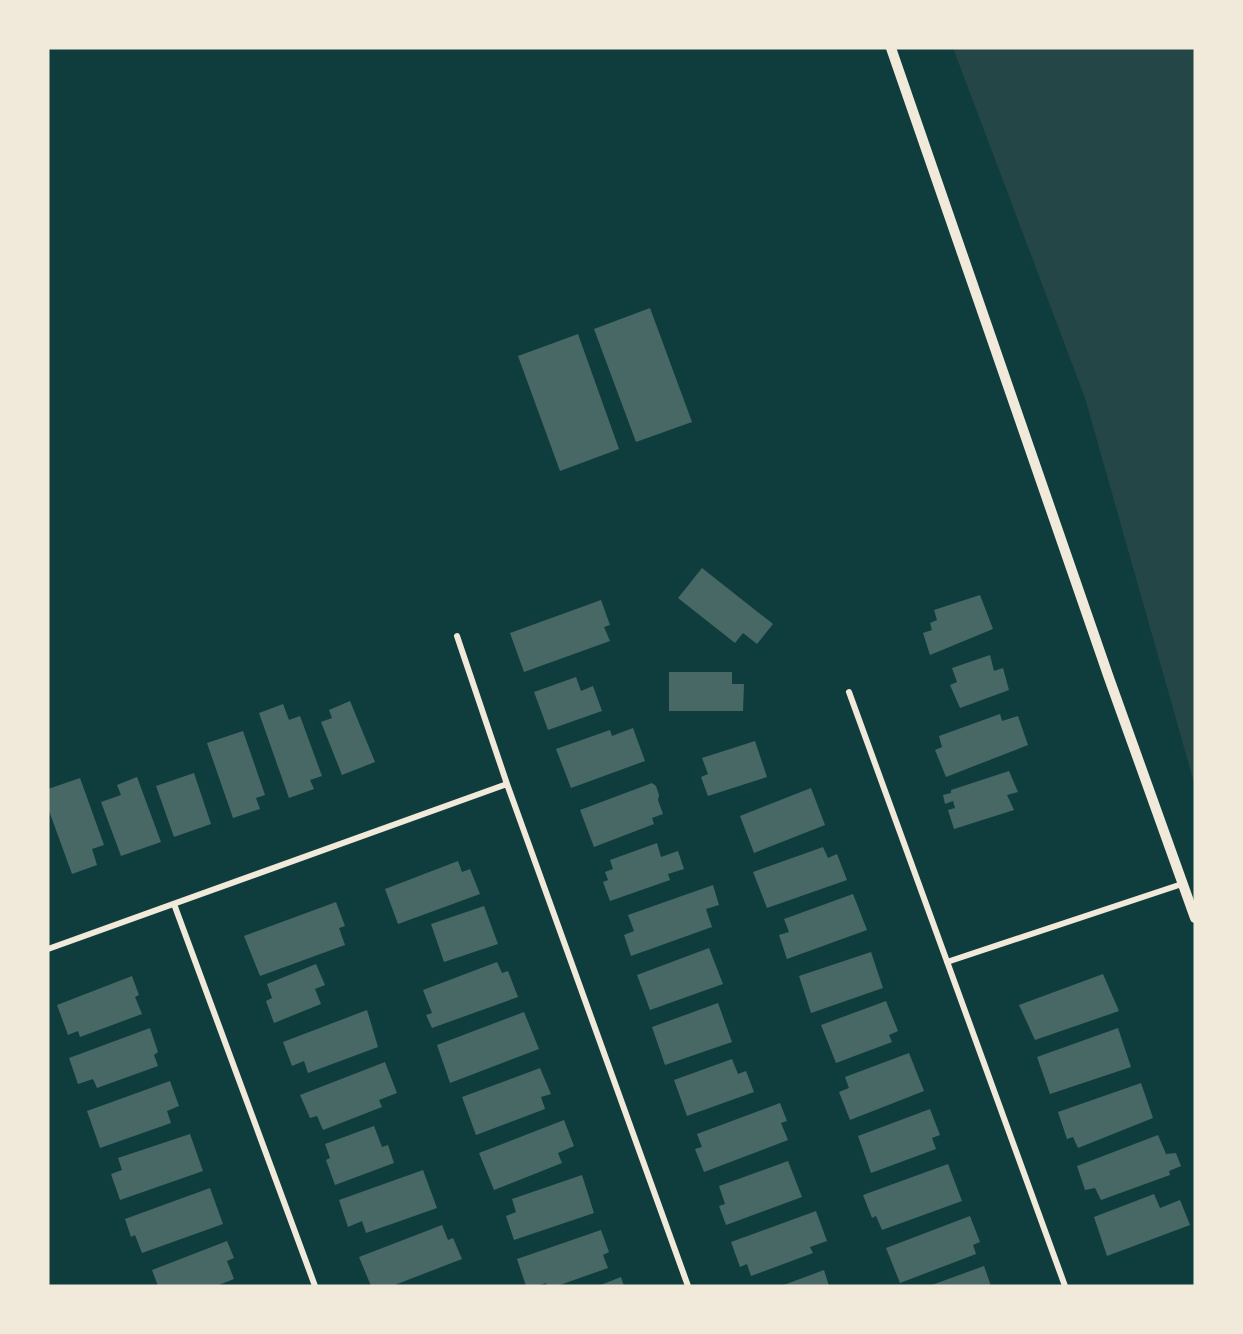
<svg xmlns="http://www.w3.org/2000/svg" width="1243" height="1334" font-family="'Varela Round',sans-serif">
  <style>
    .green { fill: #244646 }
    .building { fill: #486865 }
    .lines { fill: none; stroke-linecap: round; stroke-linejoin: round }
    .minor { stroke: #f1e9da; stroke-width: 6 }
    .tertiary { stroke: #f1e9da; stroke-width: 10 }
  </style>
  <rect width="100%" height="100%" fill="#0f3d3e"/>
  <!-- green -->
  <path class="green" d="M953,48H1195V786L1085,398Z"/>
  <!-- building -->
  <path class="building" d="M650,308L692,422L636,442L594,329Z
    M578,334L619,449L560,471L518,356Z
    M702,568L773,624L757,644L743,633L735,643L678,598Z
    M980,595L993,629L930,655L923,633L932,630L930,623L937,620L934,610Z
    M601,600L610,625L604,627L610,641L524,672L510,633Z
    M990,655L994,671L1003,668L1009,690L960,708L950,685L957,682L952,668Z
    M669,672H732V684H744L743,711H669Z
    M576,677L581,691L593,686L602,711L548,730L534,692Z
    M350,701L375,762L342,775L321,722L332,718L329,710Z
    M283,704L289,720L300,716L322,776L310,780L314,789L289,798L259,713Z
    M1000,714L1002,721L1018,716L1028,745L946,777L935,750L942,747L939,736Z
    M633,728L645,761L571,788L556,749L610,730L612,736Z
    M243,731L265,795L256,798L260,809L233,818L207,743Z
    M755,741L767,777L708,796L701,777L708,774L702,758Z
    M1009,771L1018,792L1007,795L1014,810L954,829L948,810L955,808L953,801L945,804L943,795L951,793V790Z
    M194,773L211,824L174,837L156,786Z
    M137,777L161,842L121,856L101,802L121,795L117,785Z
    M80,778L104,845L92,849L97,865L72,874L48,808V789Z
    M652,783L656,786L659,795L658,800L663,814L652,818L654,824L594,847L580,810Z
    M811,788L825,825L754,853L740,816Z
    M657,843L661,857L678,851L684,869L668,874L670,880L610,901L603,882L608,880L605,872L613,869L610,860Z
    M823,847L828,858L837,854L847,880L767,908L753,872Z
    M458,861L462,872L470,869L480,894L398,924L385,889Z
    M713,885L719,905L706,909L712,927L631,956L624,935L634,931L628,915Z
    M853,894L867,930L787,959L779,935L789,932L784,919Z
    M336,902L345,926L339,928L345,945L260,976L244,936Z
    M484,906L498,944L444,962L431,924Z
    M709,948L723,984L650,1010L637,975Z
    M871,952L883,988L811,1013L799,976Z
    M497,962L502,973L508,971L518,997L432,1028L426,1015L432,1013L423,990Z
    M316,964L325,985L315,989L321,1004L274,1023L266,1001L272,998L267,984Z
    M1103,974L1119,1011L1035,1040L1019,1005Z
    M132,976L139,995L135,997L142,1014L80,1037L78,1031L68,1035L57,1005Z
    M886,1001L898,1031L889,1035L892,1042L836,1063L821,1025Z
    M718,1003L732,1042L665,1065L652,1027Z
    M367,1010L378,1047L308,1073L304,1061L292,1066L283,1042Z
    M524,1012L539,1049L450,1083L437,1045Z
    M150,1028L158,1052L154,1055L158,1066L97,1088L93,1079L78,1084L69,1058Z
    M1118,1028L1131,1067L1050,1094L1037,1057Z
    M909,1053L924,1091L850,1120L839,1092L849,1088L845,1077Z
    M732,1059L738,1074L746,1071L754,1092L687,1116L674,1080Z
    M385,1062L397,1093L379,1100L382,1107L323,1130L317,1116L310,1118L300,1095Z
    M540,1068L551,1094L541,1097L545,1109L476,1135L462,1097Z
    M170,1081L179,1106L167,1111L171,1123L100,1148L87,1111Z
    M1141,1083L1153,1118L1078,1148L1073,1137L1067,1139L1058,1112Z
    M780,1103L787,1121L781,1123L788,1140L704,1172L695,1149L702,1147L697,1134Z
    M930,1109L940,1135L932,1138L936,1149L871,1173L858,1136Z
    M564,1120L574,1146L558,1153L562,1163L494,1190L479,1153Z
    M374,1126L382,1147L388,1145L394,1163L335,1185L326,1160L330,1158L325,1144Z
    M190,1134L203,1171L120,1200L111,1174L122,1170L118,1158Z
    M1158,1135L1166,1154L1176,1153L1181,1166L1169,1171L1170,1175L1101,1200L1095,1188L1085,1190L1077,1166Z
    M788,1161L802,1197L726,1225L719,1206L725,1204L719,1186Z
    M948,1164L962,1201L882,1230L876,1216L872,1218L863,1195Z
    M423,1170L437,1208L366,1233L362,1221L348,1227L339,1200Z
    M582,1175L594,1213L514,1240L506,1216L516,1212L512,1199Z
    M210,1188L223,1224L142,1253L135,1235L131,1237L125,1219Z
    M1154,1194L1160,1208L1180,1200L1190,1225L1107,1256L1094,1217Z
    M816,1211L827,1241L810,1247L813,1253L751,1276L747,1264L740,1267L731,1242Z
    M970,1216L980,1242L973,1245L976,1254L900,1283L886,1248Z
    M442,1225L448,1240L453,1238L462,1259L392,1286H371L359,1257Z
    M601,1230L609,1252L603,1255L608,1268L557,1286H547L546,1283L536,1286H526L517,1259Z
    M227,1241L234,1258L227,1261L234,1279L216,1286H158L152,1270Z
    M984,1266L991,1286H929Z
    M824,1270L829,1286H781Z
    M621,1277L624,1286H598Z"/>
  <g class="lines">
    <!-- minor -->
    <path class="minor" d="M457,636L507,784L688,1286
      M849,692L1065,1286
      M174,904L315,1286
      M48,949L507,784
      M947,962L1182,884"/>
    <!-- tertiary -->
    <path class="tertiary" d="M891,48L1109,678L1195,918"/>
  </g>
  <!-- border -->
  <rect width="1243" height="1334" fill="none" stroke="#f1e9da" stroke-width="99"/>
</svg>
